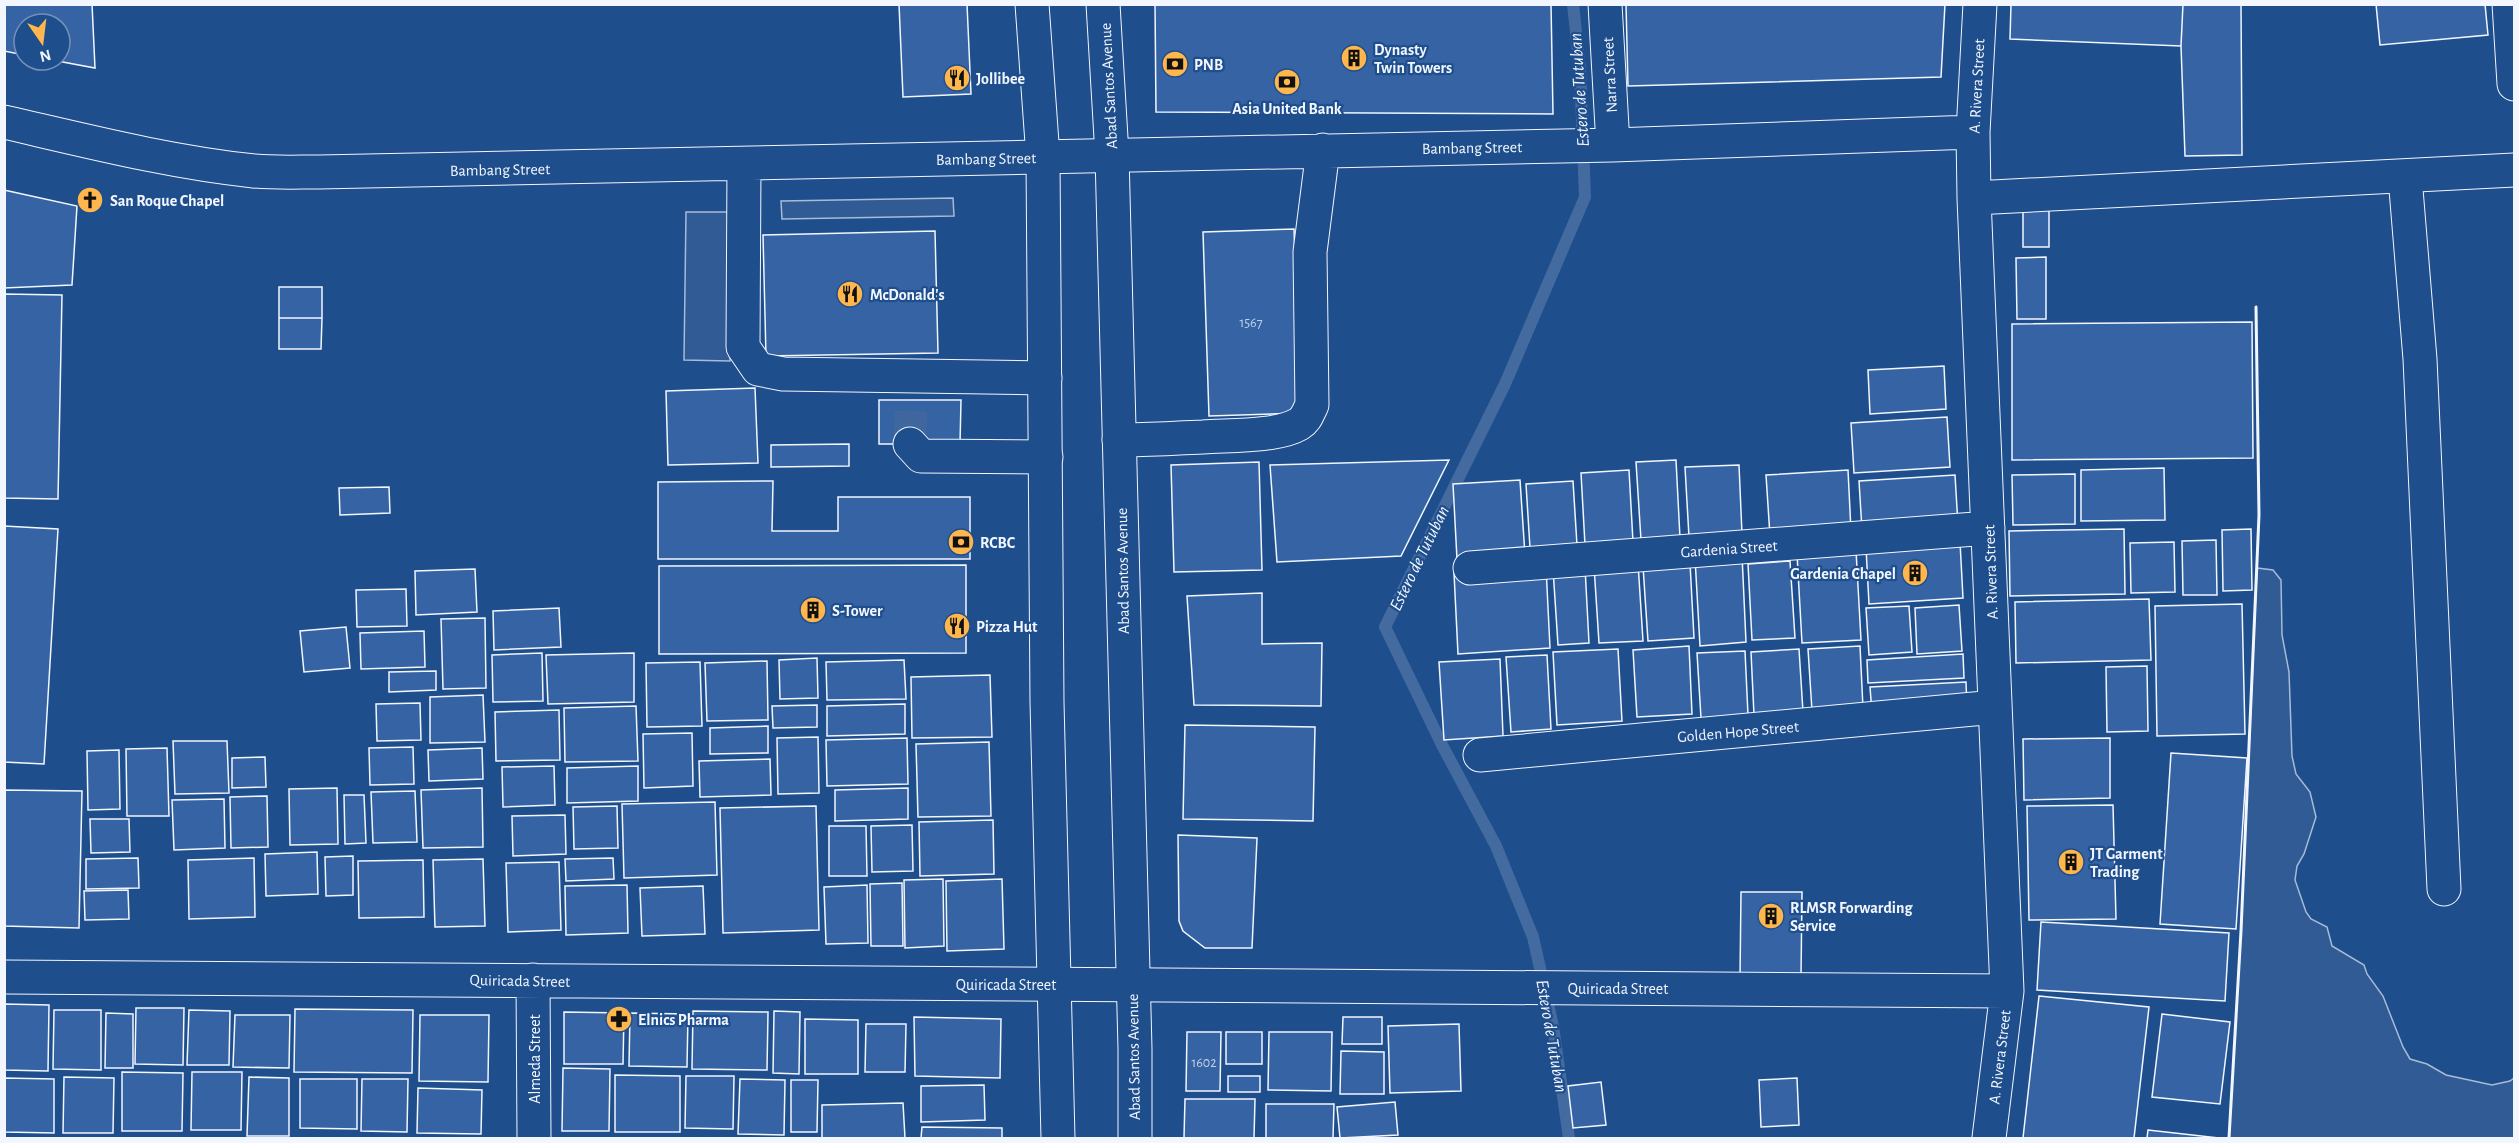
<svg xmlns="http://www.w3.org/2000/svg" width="2519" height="1143" font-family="'Alegreya Sans',sans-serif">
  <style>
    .built { fill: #305b95; stroke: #a8bbd7; stroke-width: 1.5 }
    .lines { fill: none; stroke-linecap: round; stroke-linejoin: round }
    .stream { stroke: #446ba0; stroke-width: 12 }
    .building { fill: #3563a3; stroke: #f2f6ff; stroke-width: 1.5 }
    .minor-tunnel { stroke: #3f679d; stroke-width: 33; stroke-dasharray: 33 16; stroke-linecap: butt }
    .minor-casing { stroke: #f2f6ff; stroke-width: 35 }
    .major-casing { stroke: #f2f6ff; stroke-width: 35 }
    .minor { stroke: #1f4e8c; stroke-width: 33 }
    .major { stroke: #1f4e8c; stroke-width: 33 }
    .wall { stroke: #f2f6ff; stroke-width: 3 }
    .labels { text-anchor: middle; stroke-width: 4.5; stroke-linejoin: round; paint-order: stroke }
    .number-label { font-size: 14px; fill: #c3d1e8 }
    .poi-label { font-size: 16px; font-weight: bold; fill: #f2f6ff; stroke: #1f4e8c; text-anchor: start }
    .street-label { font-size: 16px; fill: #f2f6ff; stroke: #1f4e8c }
    .water-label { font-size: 18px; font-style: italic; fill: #f2f6ff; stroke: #1f4e8c }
  </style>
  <rect width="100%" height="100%" fill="#1f4e8c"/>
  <!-- built -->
  <path class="built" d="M953,198L954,216L782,219L781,201Z
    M686,212H732L730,361L684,360Z
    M2257,568L2273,570L2281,580L2282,635L2289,672L2292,756L2296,774L2310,792L2316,817L2304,854L2297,866L2295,880L2306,912L2311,919L2327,927L2332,946L2364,965L2367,974L2383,996L2403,1047L2410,1059L2427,1064L2446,1075L2492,1085L2510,1081L2514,1078V1138H2229L2241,931Z"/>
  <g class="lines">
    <!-- stream -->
    <path class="stream" d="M1569,1138L1553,1026L1533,937L1496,846L1442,745L1385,627L1505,384L1585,197L1580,69L1573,4"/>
  </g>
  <!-- building -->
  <path class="building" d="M4,4H92L95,68L52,60H60V24H24V55L4,51Z
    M899,4H967L971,94L903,97Z
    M1155,4H1551L1553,114L1156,112Z
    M1626,4H1945L1941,77L1628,86Z
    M2011,4H2183L2181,46L2010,39Z
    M2183,4H2241L2242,155L2185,156L2181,46Z
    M2376,4H2485L2488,35L2380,45Z
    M4,190L77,206L72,285L4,288Z
    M2023,208H2049V247H2023Z
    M1294,229L1300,413L1209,416L1203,232Z
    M935,231L938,353L766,356L763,235Z
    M2046,257V319H2017L2016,258Z
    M279,287H322V318H279Z
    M4,294L62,295L58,499L4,498Z
    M279,318H322L321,349H279Z
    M2252,322L2253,458L2012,460V324Z
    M1944,366L1946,409L1870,414L1868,370Z
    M755,388L758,463L668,465L666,391Z
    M879,400H961L960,444H879Z
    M1947,417L1950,467L1854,473L1851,423Z
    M849,444V466L771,467V445Z
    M1449,460L1401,556L1277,562L1270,465Z
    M1676,460L1680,538L1641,540L1636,462Z
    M1259,462L1262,570L1174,572L1171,465Z
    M1739,465L1742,534L1689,537L1685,467Z
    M2164,468L2165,520L2081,521V470Z
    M1629,470L1633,542L1585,545L1581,473Z
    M1848,470L1851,531L1770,536L1766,475Z
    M2075,474V524L2013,525L2012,475Z
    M1955,475L1958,525L1862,530L1859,481Z
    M1520,480L1525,555L1457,559L1453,484Z
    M773,481L772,531H838V497H970V559H658V482Z
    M1573,481L1577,545L1530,548L1526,484Z
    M389,487L390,513L340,515L339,488Z
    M4,526L58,529L44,764L4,762Z
    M2124,529L2125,594L2010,596L2009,531Z
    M2251,529L2252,590L2223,591L2222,530Z
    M2216,540L2217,595H2183L2182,541Z
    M1960,542L1963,598L1869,604L1866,548Z
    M2174,542L2175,592L2131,593L2130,543Z
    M1856,550L1861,640L1802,643L1797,554Z
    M1742,555L1746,642L1700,646L1695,558Z
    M1790,561L1795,638L1752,640L1748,564Z
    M1638,563L1643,641L1599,643L1594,566Z
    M1690,563L1694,638L1648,641L1643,566Z
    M966,565V653L659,654V566Z
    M1546,567L1550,648L1458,654L1454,573Z
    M1585,567L1589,643L1558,645L1553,569Z
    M475,569L477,612L416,615L415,571Z
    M406,589L407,626L357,627L356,590Z
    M1262,593V644L1322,643L1321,706L1194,705L1187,596Z
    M2149,599L2151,660L2016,663L2015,602Z
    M2242,604L2245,734L2157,736L2155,606Z
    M1959,605L1962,651L1917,654L1915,608Z
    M1909,606L1912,652L1869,655L1866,608Z
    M559,608L561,647L494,650L493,611Z
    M485,618L486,688L443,689L441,619Z
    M346,627L350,668L304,672L300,631Z
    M424,631L425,667L361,669L360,633Z
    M1689,646L1692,714L1637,717L1633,650Z
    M1860,646L1863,708L1812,711L1808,649Z
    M1618,649L1622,721L1557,725L1553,652Z
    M1799,649L1803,712L1754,715L1751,652Z
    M1745,651L1748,715L1701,718L1697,653Z
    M542,653L543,701L493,702L492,655Z
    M634,653V702L548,704L546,655Z
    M1963,654L1964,678L1868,683L1867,660Z
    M1547,655L1551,729L1511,732L1506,657Z
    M817,658L818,698L780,699L779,660Z
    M1500,659L1503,736L1444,740L1439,662Z
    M904,660L906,699L827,700L826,662Z
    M767,661L768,720L707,721L705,663Z
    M700,662L702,726L647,727L646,663Z
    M2147,666L2148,731L2107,732L2106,667Z
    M436,671V690L389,692V672Z
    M990,675L992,737L912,738L911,677Z
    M1966,682L1967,707L1872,713L1870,687Z
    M483,695L485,742L430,743V697Z
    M420,703L421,740L377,741L376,704Z
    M905,704V734L827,736V706Z
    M817,705V727L773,728L772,706Z
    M636,706L638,761L565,762L564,708Z
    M559,710L560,760L496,761L495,712Z
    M1185,725L1315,727L1313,821L1183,819Z
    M768,726V753L710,754V728Z
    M692,733L693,786L644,788L643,734Z
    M818,737L819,793L778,794L777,738Z
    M907,738L908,784L827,786L826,740Z
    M2110,738V798L2024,800L2023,739Z
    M173,741H227L229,793L175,794Z
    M989,742L991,816L918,817L916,744Z
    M413,747L414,784L370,785L369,748Z
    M167,748L169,816H127L126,749Z
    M482,748L483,779L429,781L428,750Z
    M119,750L120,809L88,810L87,751Z
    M2171,753L2247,758L2236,929L2160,924Z
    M265,757L266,787L232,788V758Z
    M770,759L771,795L700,797L699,761Z
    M554,766L555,805L503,807L502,767Z
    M638,766V801L567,803V768Z
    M337,788L338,844L290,845L289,789Z
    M482,788L483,847L423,848L421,790Z
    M908,788V819L835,821V790Z
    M4,790L82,791L79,928L4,926Z
    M415,791L417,842L373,843L371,792Z
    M344,795H364L366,843L345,844Z
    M267,796L268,847L231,848L230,797Z
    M224,799L225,848L174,850L172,800Z
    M715,802L717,875L624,878L622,804Z
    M2113,805L2116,919L2029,920L2027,806Z
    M617,806L618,848L574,849L573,807Z
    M816,806L819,930L723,933L720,808Z
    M565,815L566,854L513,856L512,816Z
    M90,819H129L130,852L91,853Z
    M993,820L994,874L920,876L919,822Z
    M912,825L913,871L872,872L871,826Z
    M829,826H866L867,876H829Z
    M1178,835L1257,838L1252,948H1205L1183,931L1179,921Z
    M317,852L318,894L266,896L265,854Z
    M353,856V895L326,896L325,857Z
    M138,858L139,888L86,889V859Z
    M254,858L255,917L189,919L188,860Z
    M613,858L614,879L566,881L565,859Z
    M483,859L485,926L435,927L433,860Z
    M423,860L424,917L359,918L358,861Z
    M559,862L561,930L508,932L506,863Z
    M943,879L944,946L905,948L904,880Z
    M1002,879L1004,949L947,951L946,881Z
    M902,883L903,946H871L870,884Z
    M627,885L628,933L566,935L565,886Z
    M867,885L868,943L826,944L824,887Z
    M703,886L705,934L642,936L640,888Z
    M128,890L129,919L85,920L84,891Z
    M1741,892H1802L1801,977L1740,978Z
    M2041,922L2229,933L2225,1001L2037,990Z
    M2039,996L2149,1007L2134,1138H2023Z
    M4,1004L49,1005L48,1071L4,1070Z
    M136,1008H184L183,1065L135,1064Z
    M295,1009L413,1010L412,1073L294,1072Z
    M54,1010H101V1070L53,1069Z
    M189,1010L230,1011L229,1065H187Z
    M693,1011L768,1012L767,1070L692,1069Z
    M774,1011L800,1012L799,1074L773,1073Z
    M564,1012L624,1013L623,1064H564Z
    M106,1013L133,1014V1068H105Z
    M630,1013L688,1014L687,1067L629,1066Z
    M2162,1014L2230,1022L2220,1104L2152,1097Z
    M235,1015H290L289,1068L233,1067Z
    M420,1015H489L488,1082L419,1081Z
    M914,1017L1001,1019L1000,1078L915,1076Z
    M1343,1017H1382V1044H1342Z
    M805,1019L858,1020V1074H805Z
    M866,1024H906L905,1072H865Z
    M1459,1024L1461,1091L1390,1093L1388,1026Z
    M1187,1032H1221L1220,1091H1186Z
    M1226,1032H1262V1064H1226Z
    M1269,1032H1332L1331,1091L1268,1090Z
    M1341,1051L1384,1052V1094H1340Z
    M563,1068L610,1069L609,1131H562Z
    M122,1072L183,1073L182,1131H122Z
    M192,1072H242L241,1130H191Z
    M615,1075L680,1076V1132H615Z
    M686,1076H734L733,1129L685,1128Z
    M1228,1076H1260V1092H1228Z
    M64,1077L114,1078L113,1133H63Z
    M249,1077L289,1078V1136H247Z
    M4,1078L54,1079V1133L4,1132Z
    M1797,1078L1799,1125L1761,1127L1759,1080Z
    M300,1079H357V1129L300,1128Z
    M362,1079H408L407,1132L361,1131Z
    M740,1079L785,1080L784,1135L738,1134Z
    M791,1080H818L817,1132H791Z
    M1601,1082L1606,1125L1573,1128L1568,1086Z
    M984,1085L985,1120L921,1122V1086Z
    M418,1088L482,1090L481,1134L417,1133Z
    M1185,1099H1255L1254,1138H1184Z
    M1395,1102L1398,1135L1340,1138L1337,1107Z
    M903,1103L905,1138H822V1105Z
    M1266,1104H1334L1333,1138H1266Z
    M922,1127L1002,1128V1138H921Z
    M2148,1130L2219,1138H2147Z"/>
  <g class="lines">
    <!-- minor-tunnel -->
    <path class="minor-tunnel" d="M910,444L911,400"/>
    <defs>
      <path id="minor" d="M1605,4L1613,145
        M1980,4L1973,132L1974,198L2007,991L1989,1138
        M2509,4L2514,84
        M4,122C87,141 169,162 254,171C275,173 298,172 319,172L1613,145L1973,132
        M744,164L743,347L758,369L783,374L1045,378
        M2405,177L2420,359L2444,889
        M1974,198L2514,170
        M1119,440C1147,440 1175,438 1203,437C1229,435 1277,437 1299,424C1307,419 1308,412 1312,405L1310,252L1323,150
        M910,444L921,456L1046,457
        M1470,568L1988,528
        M1480,755L1995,707
        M4,977L2007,991
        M533,980L534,1138"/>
      <path id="major" d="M1032,4L1043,157L1047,702L1058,1138
        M1103,4L1112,155L1135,1049V1138"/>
    </defs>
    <!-- minor casing -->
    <use href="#minor" class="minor-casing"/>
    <!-- major casing -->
    <use href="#major" class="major-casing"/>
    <!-- minor -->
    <use href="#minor" class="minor"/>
    <!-- major -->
    <use href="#major" class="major"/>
    <!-- wall -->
    <path class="wall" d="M2229,1138L2241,931L2259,515L2256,307"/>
  </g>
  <!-- icons -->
  <defs>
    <symbol id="building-disc" viewBox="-11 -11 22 22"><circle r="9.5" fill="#ffb74d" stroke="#1f4e8c"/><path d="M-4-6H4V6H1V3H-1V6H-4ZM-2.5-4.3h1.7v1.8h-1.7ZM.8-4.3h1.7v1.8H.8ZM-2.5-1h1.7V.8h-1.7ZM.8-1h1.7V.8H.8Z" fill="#111"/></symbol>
    <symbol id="bank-disc" viewBox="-11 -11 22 22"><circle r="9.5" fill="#ffb74d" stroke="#1f4e8c"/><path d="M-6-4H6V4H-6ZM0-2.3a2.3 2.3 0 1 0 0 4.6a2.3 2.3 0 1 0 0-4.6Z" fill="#111"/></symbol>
    <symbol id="restaurant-disc" viewBox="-11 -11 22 22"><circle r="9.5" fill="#ffb74d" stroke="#1f4e8c"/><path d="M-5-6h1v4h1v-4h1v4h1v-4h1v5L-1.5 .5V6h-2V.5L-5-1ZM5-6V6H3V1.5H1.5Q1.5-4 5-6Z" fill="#111"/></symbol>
    <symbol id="church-disc" viewBox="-11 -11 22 22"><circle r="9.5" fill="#ffb74d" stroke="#1f4e8c"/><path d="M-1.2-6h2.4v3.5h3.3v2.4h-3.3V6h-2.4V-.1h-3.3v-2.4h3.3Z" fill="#111"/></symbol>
    <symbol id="pharmacy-disc" viewBox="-11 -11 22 22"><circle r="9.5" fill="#ffb74d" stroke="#1f4e8c"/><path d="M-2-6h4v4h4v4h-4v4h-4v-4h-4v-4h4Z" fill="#111"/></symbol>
  </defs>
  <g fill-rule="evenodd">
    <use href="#building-disc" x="1339" y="43" width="30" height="30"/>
    <use href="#bank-disc" x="1160" y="49" width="30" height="30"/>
    <use href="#restaurant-disc" x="942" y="63" width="30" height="30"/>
    <use href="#bank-disc" x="1272" y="67" width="30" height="30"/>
    <use href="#church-disc" x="75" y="185" width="30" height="30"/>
    <use href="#restaurant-disc" x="835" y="279" width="30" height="30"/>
    <use href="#bank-disc" x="946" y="527" width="30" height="30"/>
    <use href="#building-disc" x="1900" y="558" width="30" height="30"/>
    <use href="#building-disc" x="798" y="595" width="30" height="30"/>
    <use href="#restaurant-disc" x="942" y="611" width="30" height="30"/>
    <use href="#building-disc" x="2056" y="847" width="30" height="30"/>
    <use href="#building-disc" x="1756" y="901" width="30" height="30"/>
    <use href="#pharmacy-disc" x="604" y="1004" width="30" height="30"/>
  </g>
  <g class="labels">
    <!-- number labels -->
    <g class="number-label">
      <text x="1251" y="327">1567</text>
      <text x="1204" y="1067">1602</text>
    </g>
    <!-- poi labels -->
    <g class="poi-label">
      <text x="1374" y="55">Dynasty<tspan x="1374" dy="18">Twin Towers</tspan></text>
      <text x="1194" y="70">PNB</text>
      <text x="976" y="84">Jollibee</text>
      <text x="1287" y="114" text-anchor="middle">Asia United Bank</text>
      <text x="110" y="206">San Roque Chapel</text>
      <text x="870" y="300">McDonald's</text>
      <text x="980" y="548">RCBC</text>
      <text x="1896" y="579" text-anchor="end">Gardenia Chapel</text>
      <text x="832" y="616">S-Tower</text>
      <text x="976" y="632">Pizza Hut</text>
      <text x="2090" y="859">JT Garment<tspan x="2090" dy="18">Trading</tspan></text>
      <text x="1790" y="913">RLMSR Forwarding<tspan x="1790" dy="18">Service</tspan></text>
      <text x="638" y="1025">Elnics Pharma</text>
    </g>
    <!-- street labels -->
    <g class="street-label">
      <text transform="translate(1609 75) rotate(-93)" y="6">Narra Street</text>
      <text transform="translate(1108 86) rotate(-93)" y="6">Abad Santos Avenue</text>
      <text transform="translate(1976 86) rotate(-87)" y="6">A. Rivera Street</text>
      <text transform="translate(1472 147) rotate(-1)" y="6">Bambang Street</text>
      <text transform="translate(986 158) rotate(-1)" y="6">Bambang Street</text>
      <text transform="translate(500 169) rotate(-1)" y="6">Bambang Street</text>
      <text transform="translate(1729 548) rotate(-4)" y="6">Gardenia Street</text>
      <text transform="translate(1122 571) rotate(-91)" y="6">Abad Santos Avenue</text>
      <text transform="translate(1990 572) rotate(-92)" y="6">A. Rivera Street</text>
      <text transform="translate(1738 731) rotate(-5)" y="6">Golden Hope Street</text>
      <text transform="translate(520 980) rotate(1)" y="6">Quiricada Street</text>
      <text x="1006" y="990">Quiricada Street</text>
      <text x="1618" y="994">Quiricada Street</text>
      <text transform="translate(1133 1057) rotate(-91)" y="6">Abad Santos Avenue</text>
      <text transform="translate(1999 1057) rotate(-83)" y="6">A. Rivera Street</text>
      <text transform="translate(534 1059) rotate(-90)" y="6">Almeda Street</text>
    </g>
    <!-- water labels -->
    <g class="water-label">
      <text transform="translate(1579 90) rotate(-94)" y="6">Estero de Tutuban</text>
      <text transform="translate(1419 558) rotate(-64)" y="6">Estero de Tutuban</text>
      <text transform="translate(1552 1036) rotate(80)" y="6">Estero de Tutuban</text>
    </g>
  </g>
  <!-- border -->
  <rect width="2519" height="1143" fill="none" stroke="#f2f6ff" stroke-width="12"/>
  <!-- north arrow -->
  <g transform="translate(42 42) rotate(166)"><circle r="28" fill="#1f4e8c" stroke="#7391ba" stroke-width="1.5"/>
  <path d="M0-4.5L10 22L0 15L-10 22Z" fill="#ffb74d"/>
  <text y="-9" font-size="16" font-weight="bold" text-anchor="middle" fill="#f2f6ff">N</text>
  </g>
</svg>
